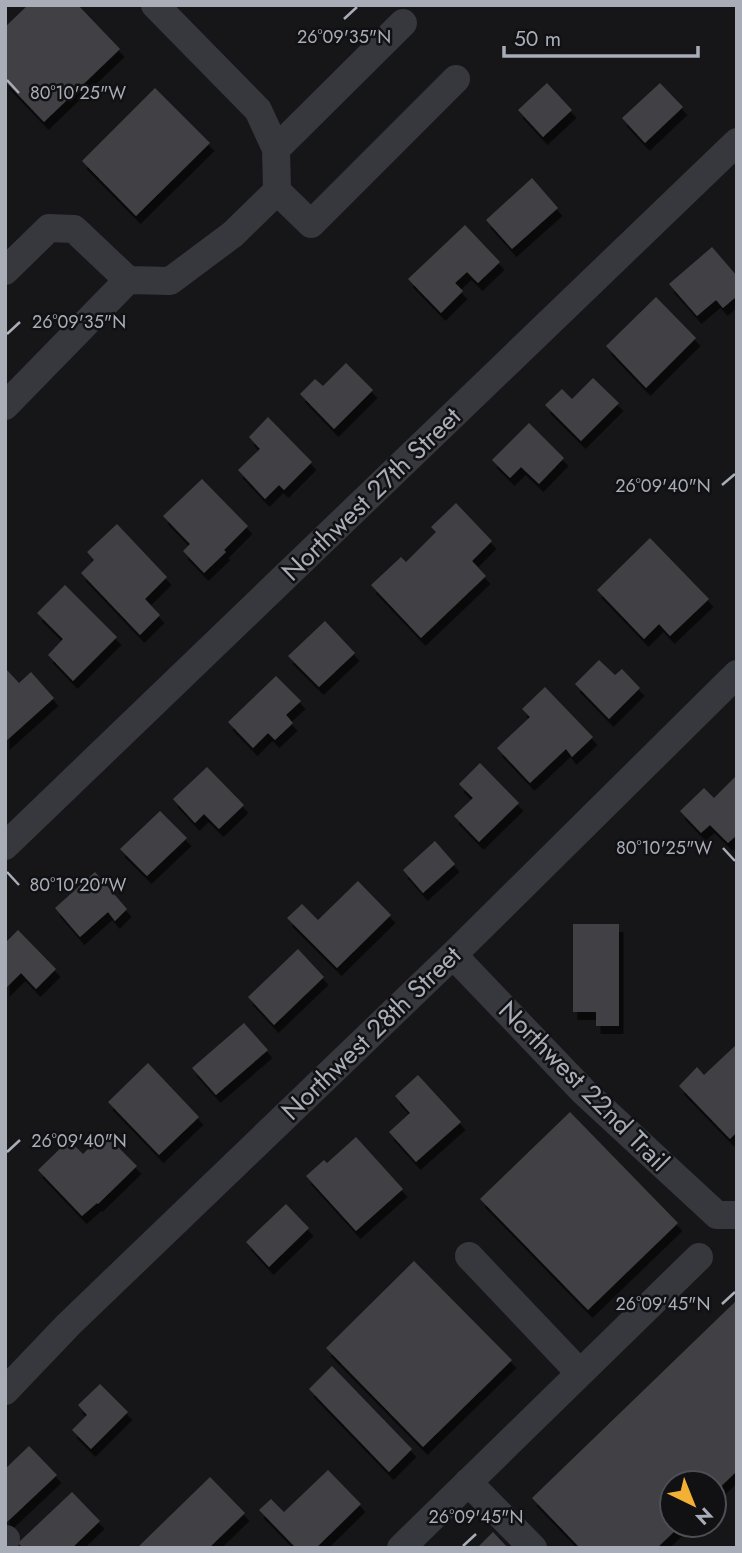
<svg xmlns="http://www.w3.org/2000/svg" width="742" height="1553" font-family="Jost,sans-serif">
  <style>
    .building { fill: #404145; filter: url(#shadow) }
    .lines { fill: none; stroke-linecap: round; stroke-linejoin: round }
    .minor { stroke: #37383d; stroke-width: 28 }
    .ticks { fill: none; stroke: #a8adb8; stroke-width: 2.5 }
    .labels { text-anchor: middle; stroke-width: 5; stroke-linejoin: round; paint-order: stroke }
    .street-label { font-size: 26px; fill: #a8adb8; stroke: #111113 }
    .ticks-label { font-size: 18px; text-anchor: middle; fill: #a8adb8; stroke: #111113; stroke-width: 5; stroke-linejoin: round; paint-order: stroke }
  </style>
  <defs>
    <filter id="shadow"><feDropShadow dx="4.5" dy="8" stdDeviation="0" flood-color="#0009"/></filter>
  </defs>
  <rect width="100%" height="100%" fill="#161618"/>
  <!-- building -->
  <path class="building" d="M28,5H78L120,49L44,122L5,81V27Z
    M547,83L572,110L543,137L518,110Z
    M660,83L683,107L645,143L622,118Z
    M155,88L210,143L136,216L82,161Z
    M532,178L558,208L512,249L486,220Z
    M465,225L500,262L478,283L467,272L455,283L463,291L441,313L408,279Z
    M712,247L737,276V296L723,308L716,300L697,316L669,284Z
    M656,297L696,338L646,388L606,346Z
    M346,363L373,390L334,429L300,394L315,379L323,386Z
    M593,378L619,403L581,441L545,405L562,389L572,399Z
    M268,417L312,462L284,490L279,485L265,499L238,470L260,449L249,437Z
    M529,423L564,458L539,484L521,467L510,478L492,460Z
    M202,479L248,526L224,550L226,552L204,573L183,551L190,544L163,516Z
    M456,503L492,541L472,561L486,576L421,638L371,585L401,557L406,562L436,532L431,527Z
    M117,524L167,577L145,599L160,615L140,635L81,573L94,560L87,552Z
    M650,538L709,599L670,636L659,624L644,639L597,590Z
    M65,585L117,637L73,681L48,655L63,639L37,613Z
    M325,621L355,653L319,687L288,656Z
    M599,660L615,675L622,669L640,688L609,719L575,684Z
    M5,668L19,683L31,672L54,698L5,742Z
    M276,676L301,701L286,715L293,723L275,740L268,733L253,748L228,722Z
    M545,687L593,737L572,757L566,749L530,783L497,748L530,717L522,709Z
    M480,763L519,803L479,842L454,816L473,798L459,784Z
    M207,767L244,805L219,829L204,814L195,823L173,799Z
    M737,775V835L728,843L710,825L701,833L680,811L704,788L714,798Z
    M160,811L187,838L147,876L120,849Z
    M435,841L455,864L423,893L403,870Z
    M95,872L127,909L115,921L108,912L80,937L55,908Z
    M358,881L391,915L337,968L287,918L302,904L318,920Z
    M573,924H619V1026H596V1012H573Z
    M18,930L56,969L36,989L21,973L5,989V943Z
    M298,949L324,977L274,1025L248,997Z
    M244,1023L268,1050L216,1095L192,1068Z
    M737,1044V1132L730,1139L679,1086L697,1067L704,1075Z
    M148,1063L199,1117L159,1155L108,1102Z
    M418,1075L461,1122L416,1162L389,1132L410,1113L395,1096Z
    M570,1112L678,1223L588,1310L480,1199Z
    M104,1133L137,1166L98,1204L97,1203L82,1216L38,1170L69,1140L83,1154Z
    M356,1137L403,1189L356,1231L306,1176L324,1160L327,1163Z
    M286,1204L309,1228L269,1267L246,1242Z
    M414,1261L512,1360L423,1447L326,1348Z
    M737,1300V1471L714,1493V1483H672V1525H681L657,1548H580L532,1498Z
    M332,1366L412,1449L389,1472L309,1389Z
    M100,1384L128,1412L91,1449L72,1430L87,1415L78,1405Z
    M29,1446L57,1475L5,1524V1469Z
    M328,1470L361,1504L316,1548H296L259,1510L271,1499L284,1512Z
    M210,1477L245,1513L209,1548H137Z
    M72,1492L100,1521L72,1548H23L18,1543Z
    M493,1532L508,1548H477Z"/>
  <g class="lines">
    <!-- minor -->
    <path class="minor" d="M155,5L258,110L276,149
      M277,191L276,149L403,23
      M5,271L49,228L74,229L128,280
      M5,406L128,280L170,281L233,234L277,191L311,224L456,79
      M5,846L737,142
      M453,955L584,1092L717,1215H737
      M469,1256L580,1373
      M5,1391L68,1325L453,955L737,674
      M468,1482L533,1548
      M5,1540L6,1539
      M401,1548L699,1257"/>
  </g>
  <!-- ticks -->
  <path class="ticks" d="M344,19L357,7M7,80L19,93M7,334L20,322M722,485L735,474M723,848L735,861M7,872L19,885M7,1152L20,1140M722,1304L735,1292M463,1546L476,1534"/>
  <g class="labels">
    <!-- street labels -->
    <g class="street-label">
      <text transform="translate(371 494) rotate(-44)" y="9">Northwest 27th Street</text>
      <text transform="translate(371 1033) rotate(-44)" y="9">Northwest 28th Street</text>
      <text transform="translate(584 1086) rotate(45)" y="9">Northwest 22nd Trail</text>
    </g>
  </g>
  <g class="ticks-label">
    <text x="344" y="43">26°09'35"N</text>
    <text x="78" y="99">80°10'25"W</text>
    <text x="79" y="328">26°09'35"N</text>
    <text x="663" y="492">26°09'40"N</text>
    <text x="664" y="854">80°10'25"W</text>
    <text x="78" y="891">80°10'20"W</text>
    <text x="79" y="1147">26°09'40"N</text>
    <text x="663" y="1310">26°09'45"N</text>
    <text x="476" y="1523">26°09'45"N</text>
  </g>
  <!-- border -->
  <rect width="742" height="1553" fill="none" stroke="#a8adb8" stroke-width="14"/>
  <!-- north arrow -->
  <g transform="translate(693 1504) rotate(137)"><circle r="33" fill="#111113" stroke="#4d4f55" stroke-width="2"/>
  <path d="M0-5L12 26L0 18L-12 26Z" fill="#f2b134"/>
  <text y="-10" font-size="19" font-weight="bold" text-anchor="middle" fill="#a8adb8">N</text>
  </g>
  <!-- scale -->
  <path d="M504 46v10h194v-10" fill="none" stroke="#a8adb8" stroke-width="3.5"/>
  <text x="514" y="46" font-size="21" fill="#a8adb8" stroke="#111113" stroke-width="5" paint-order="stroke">50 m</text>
</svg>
